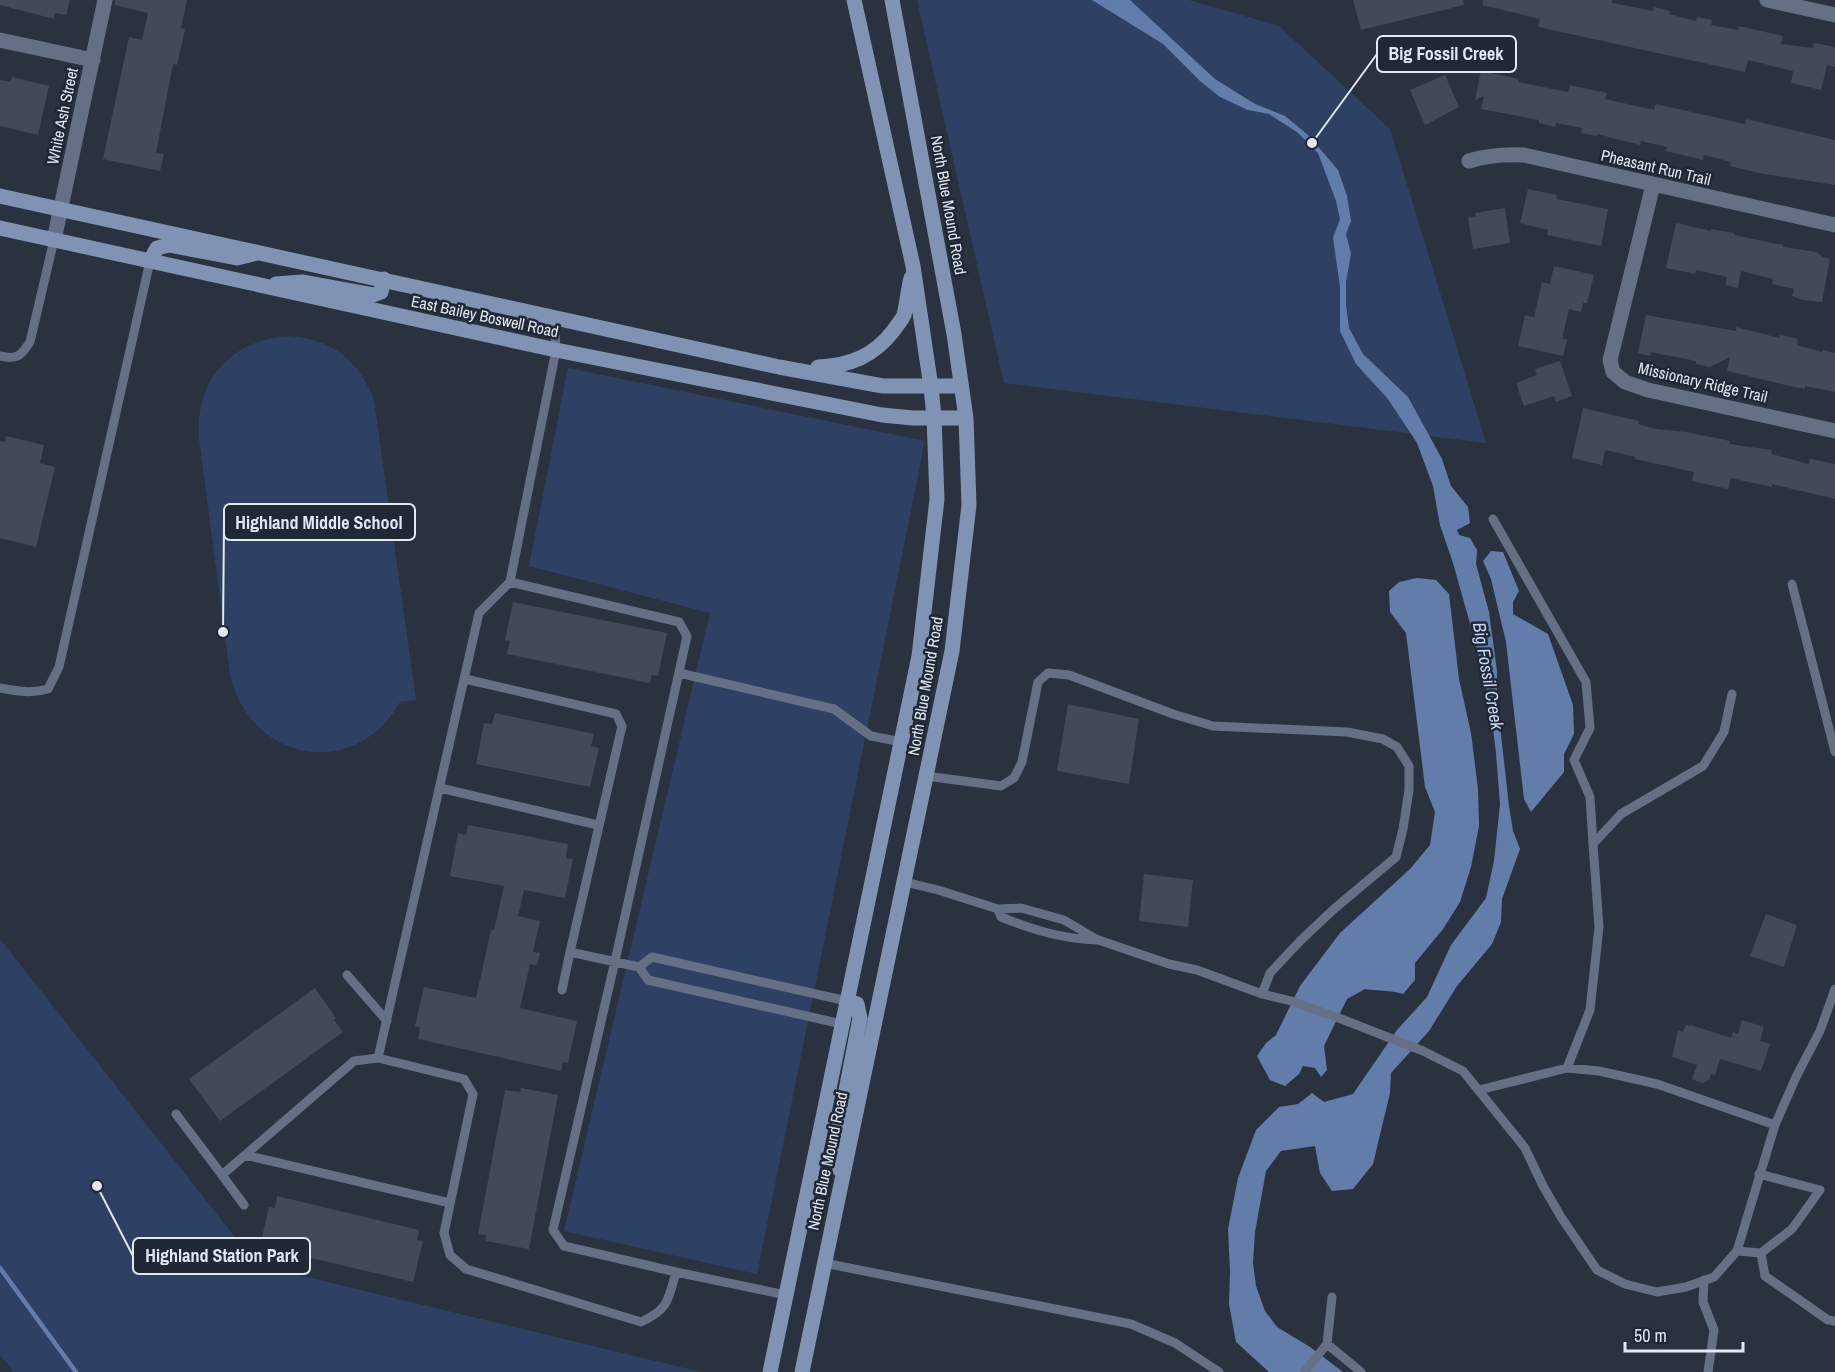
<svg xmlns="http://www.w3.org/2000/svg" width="1835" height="1372" font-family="'Archivo Narrow',sans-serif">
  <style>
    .green { fill: #2e4164 }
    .water { fill: #637dab }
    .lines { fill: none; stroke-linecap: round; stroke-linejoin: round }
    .stream { stroke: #637dab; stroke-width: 4.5 }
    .building { fill: #424a5a }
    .service { stroke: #657085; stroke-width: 9 }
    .minor { stroke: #657085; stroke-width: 15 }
    .secondary { stroke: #8193b4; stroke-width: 15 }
    .labels { text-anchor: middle; stroke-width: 5; stroke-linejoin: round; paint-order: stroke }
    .street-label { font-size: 16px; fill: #e2e7f1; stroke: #202836 }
    .water-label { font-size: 18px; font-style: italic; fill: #c6d6f3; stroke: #202836 }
    .leader { fill: none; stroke: #e2e7f1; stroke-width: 2 }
    .callout-dot { fill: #e2e7f1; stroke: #202836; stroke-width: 2 }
    .callout { fill: #202836; stroke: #e2e7f1; stroke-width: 2 }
    .callout-label { font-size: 18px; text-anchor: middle; font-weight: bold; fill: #e2e7f1 }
  </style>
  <rect width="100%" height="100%" fill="#2a3240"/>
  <!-- green -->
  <path class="green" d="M917,0H1189L1279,26L1390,129L1486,443L1004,383Z
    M290,336C333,340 359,360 374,400L416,700L400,702C355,782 249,762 230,674L199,438C195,379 232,339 290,336Z
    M568,368L925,441L757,1274L564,1231L710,613L529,566Z
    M0,939L257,1265L701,1372H14L0,1355Z"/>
  <!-- water -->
  <path class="water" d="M1092,0H1130L1215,79L1255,104L1285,116L1308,135L1338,170L1347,196L1351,221L1346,234L1351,254L1346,282V305L1349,328L1363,354L1408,397L1442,459L1451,486L1468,507L1470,523L1457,530L1459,535L1470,538L1477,550L1476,564L1489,612L1497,671V699L1509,806L1513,831L1520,849L1502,899L1501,922L1492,944L1457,986L1429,1031L1391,1073L1390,1093L1373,1164L1353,1189L1332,1191L1320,1173L1315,1146L1281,1151L1266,1171L1255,1232L1253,1263L1256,1286L1265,1311L1277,1327L1310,1347L1343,1372H1269L1236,1342L1229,1304L1230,1271L1228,1229L1238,1178L1256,1130L1279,1107L1298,1104L1312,1093L1324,1102L1353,1094L1397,1030L1427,997L1451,945L1486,898L1494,861L1500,804L1496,753L1490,704L1478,652L1453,563L1440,525L1433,486L1417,443L1388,399L1356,364L1340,331V286L1333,238L1340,219L1336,201L1318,153L1297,132L1269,114L1248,110L1220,97L1200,81L1163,44Z
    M1491,551L1503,552L1519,591L1513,602V614L1548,634L1573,705L1574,734L1564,754V772L1531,812L1524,799L1506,642L1491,579L1483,561Z
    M1417,578L1436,580L1449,594L1459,679L1471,733L1478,789L1479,826L1471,867L1460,902L1443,929L1415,963V980L1403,994C1390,990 1378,991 1365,989L1347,999L1324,1046L1327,1070L1321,1077L1315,1068L1303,1066L1299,1074L1285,1086L1270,1080L1257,1056L1266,1043L1276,1035L1300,986L1340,933L1410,869L1430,845L1435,812L1425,787L1406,633L1390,612L1389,591L1399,582Z"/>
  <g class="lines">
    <!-- stream -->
    <path class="stream" d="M0,1268L76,1372"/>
  </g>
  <!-- building -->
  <path class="building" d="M0,0H70L66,15L55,13L54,19L0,5Z
    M115,0H187L181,28L185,29L177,65L173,64L156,153L164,154L160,171L103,159L129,37L142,40L148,13L115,5Z
    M1353,0H1463L1464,5L1361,30Z
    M1483,0H1612V3L1653,11L1654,7L1670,11L1669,14L1696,21L1697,17L1712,20L1711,25L1738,30L1739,26L1783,36L1781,44L1813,48L1814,43L1831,46L1835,48V67L1827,65L1821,90L1791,83L1793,71L1748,60L1745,72L1538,27L1540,19L1482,5Z
    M1481,71L1518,79V82L1568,92L1570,85L1607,93L1605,99L1654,110L1656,104L1745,124L1746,119L1835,140V185L1759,173L1730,166L1731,162L1704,155L1703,160L1666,151L1667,147L1641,141L1640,145L1597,134V136L1581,133L1582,128L1556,123L1555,127L1539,123V120L1481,109L1484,96L1475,100Z
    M1445,75L1459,107L1425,125L1410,90Z
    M12,77L49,86L38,135L0,126V80L10,82Z
    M1528,189L1557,195L1556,199L1608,209L1601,246L1547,235L1548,230L1520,223Z
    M1505,208L1510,243L1473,249L1468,218L1476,216L1475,213Z
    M1676,223L1711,231V229L1734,233V235L1783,245V247L1816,252L1823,257L1830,259L1822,302L1803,300L1792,296L1794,289L1772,284L1773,279L1741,271L1738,288L1725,285L1727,277L1696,270L1695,274L1666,268Z
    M1554,266L1594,275L1587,303H1583L1581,312L1569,309L1562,339L1567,340L1563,356L1518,346L1525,315L1534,317L1542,282L1550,284Z
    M1646,315L1736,331V327L1779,338L1780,335L1798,339L1797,345L1822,352L1823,350L1835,353V392L1805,386V389L1790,386L1727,371L1730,357L1710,367L1696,364V361L1651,352L1650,356L1638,353Z
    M1560,361L1572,396L1556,402L1554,396L1524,406L1516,383L1537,375L1535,369Z
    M1583,408L1639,421L1638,424L1656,429L1686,432L1730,441L1729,444L1772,450L1771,454L1809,464L1810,459L1835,464V499L1772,484V487L1731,478L1728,489L1692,481L1694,472L1635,459L1636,457L1605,450L1602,465L1572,458Z
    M6,436L44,445L40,463L55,467L36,547L0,538V441L5,442Z
    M513,602L667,633L658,676L652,675L650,683L507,654L510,641L505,640Z
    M1068,704L1139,719L1129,784L1057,771Z
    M495,713L594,734L591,746L599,748L590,787L476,764L484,723L492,724Z
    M468,825L568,844L566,858L573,859L565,898L524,890L518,916L540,921L533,952L540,953L537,965L530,964L520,1008L577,1021L568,1063L563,1062L561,1071L418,1039L420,1027L415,1026L424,987L476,998L491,930H494L504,886L450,876L458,833L466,835Z
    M1144,874L1193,880L1188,927L1139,921Z
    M1766,914L1797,925L1784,967L1750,956Z
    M315,988L336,1018L334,1020L343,1032L220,1121L189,1079Z
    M1742,1020L1764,1027L1760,1041L1770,1044L1761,1071L1720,1059L1715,1075L1711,1074L1709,1080L1703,1083L1692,1079L1697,1065L1672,1057L1678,1030L1683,1032L1686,1025L1690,1026L1691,1025L1731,1038L1733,1032L1738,1034Z
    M521,1088L558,1095L529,1249L485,1241L486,1235L478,1234L505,1090L520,1092Z
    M277,1196L419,1230L417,1240L423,1241L413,1282L260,1246L269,1207L275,1208Z"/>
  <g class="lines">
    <!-- service -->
    <path class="service" d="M546,315L555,333L556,350L510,582L679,622L687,636L615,961L553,1230L564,1246L676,1272L786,1295
      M0,356C17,360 21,356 30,342L54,240
      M1493,519L1586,682L1590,728L1574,760L1590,797L1593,844L1621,814L1703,766L1724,732L1732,694
      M510,582L479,613L378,1058L464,1079L473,1094L444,1233L450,1255L466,1269L641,1322C669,1309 668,1300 676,1272
      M1792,584L1835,752
      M679,673L834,709L871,736L902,742
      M465,679L616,714L622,726L570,952L639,967L648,980L842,1024
      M0,688C17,691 31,694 48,689L59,667L150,261
      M440,788L598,825
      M905,882L938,890L998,909L1021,908L1064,920L1096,939L1116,946L1169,964L1197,970L1262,994L1270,973L1301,940L1334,909L1396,857L1403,829L1409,790V766L1397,747L1383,739L1347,732L1213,726L1173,714L1069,675L1048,673L1038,682L1022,762L1014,778L1001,786L926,776
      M998,909L1001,917C1034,930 1062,939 1098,940
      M639,967L652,957L847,1001
      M347,975L387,1021
      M562,990L570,952
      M1262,994L1291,1001L1344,1020L1423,1051L1463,1071L1525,1148L1543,1186L1561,1217L1597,1270L1625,1284L1657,1292L1686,1287L1714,1277L1737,1251L1775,1125L1796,1077L1820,1031L1835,989
      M1567,1068L1590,1010L1599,927L1593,844
      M1479,1090L1567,1068L1599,1071L1657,1084L1775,1125
      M176,1114L222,1175L354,1061L378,1058
      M245,1155L450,1203
      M222,1175L244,1205
      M1737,1251L1761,1253L1792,1229L1820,1190L1759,1174
      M1761,1253L1765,1276L1828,1320L1835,1321
      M824,1263L1131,1324L1175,1343L1219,1372
      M1704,1280L1703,1302L1714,1330L1708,1372
      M1332,1297L1327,1344L1361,1372
      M1304,1372L1327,1344"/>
    <!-- minor -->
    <path class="minor" d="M1767,0L1835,15
      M0,40L93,60
      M1469,161C1488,155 1504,154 1524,155L1835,225
      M1653,185L1614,344L1610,360L1613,372L1625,382L1648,390L1835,431
      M54,240L105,0"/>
    <!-- secondary -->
    <path class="secondary" d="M0,196L779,367L883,386H961
      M0,228L556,350L882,415L913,418H966
      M150,261L157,248L169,245L237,258L257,253
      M276,284L302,282L373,295L381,292L384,279
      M818,367C850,366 874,356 894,330C897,325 902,320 904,315C907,303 908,290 911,278
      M840,1170L836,1142L860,1018L857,1004L847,1001
      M770,1372L919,656L937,499L934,417L931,387L913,266L854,0
      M802,1372L952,651L969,505L966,418L954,334L892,0"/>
  </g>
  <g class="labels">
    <!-- street labels -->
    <g class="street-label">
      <text transform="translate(62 116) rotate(-78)" y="6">White Ash Street</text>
      <text transform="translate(1656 167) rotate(13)" y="6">Pheasant Run Trail</text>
      <text transform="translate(949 205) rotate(80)" y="6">North Blue Mound Road</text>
      <text transform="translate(485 316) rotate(12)" y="6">East Bailey Boswell Road</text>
      <text transform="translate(1703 382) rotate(13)" y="6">Missionary Ridge Trail</text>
      <text transform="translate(925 686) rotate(-80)" y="6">North Blue Mound Road</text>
      <text transform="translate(827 1161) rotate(-78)" y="6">North Blue Mound Road</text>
    </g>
    <!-- water labels -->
    <g class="water-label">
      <text transform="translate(1488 676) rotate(80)" y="6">Big Fossil Creek</text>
    </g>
  </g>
  <!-- callouts -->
  <path class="leader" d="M1312 143L1377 54M223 632L224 522M97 1186L133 1256"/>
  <g class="callout-dot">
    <circle cx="1312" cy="143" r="6"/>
    <circle cx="223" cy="632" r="6"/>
    <circle cx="97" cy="1186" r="6"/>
  </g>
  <g class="callout">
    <rect x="1377" y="36" width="139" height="36" rx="6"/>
    <rect x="224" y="504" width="191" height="36" rx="6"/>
    <rect x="133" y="1238" width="177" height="36" rx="6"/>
  </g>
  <g class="callout-label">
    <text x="1446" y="60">Big Fossil Creek</text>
    <text x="319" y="529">Highland Middle School</text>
    <text x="222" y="1262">Highland Station Park</text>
  </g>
  <!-- scale -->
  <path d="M1625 1342v9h118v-9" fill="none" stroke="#e2e7f1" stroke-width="3"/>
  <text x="1634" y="1342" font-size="18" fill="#e2e7f1" stroke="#202836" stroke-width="4.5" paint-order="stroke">50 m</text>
</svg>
